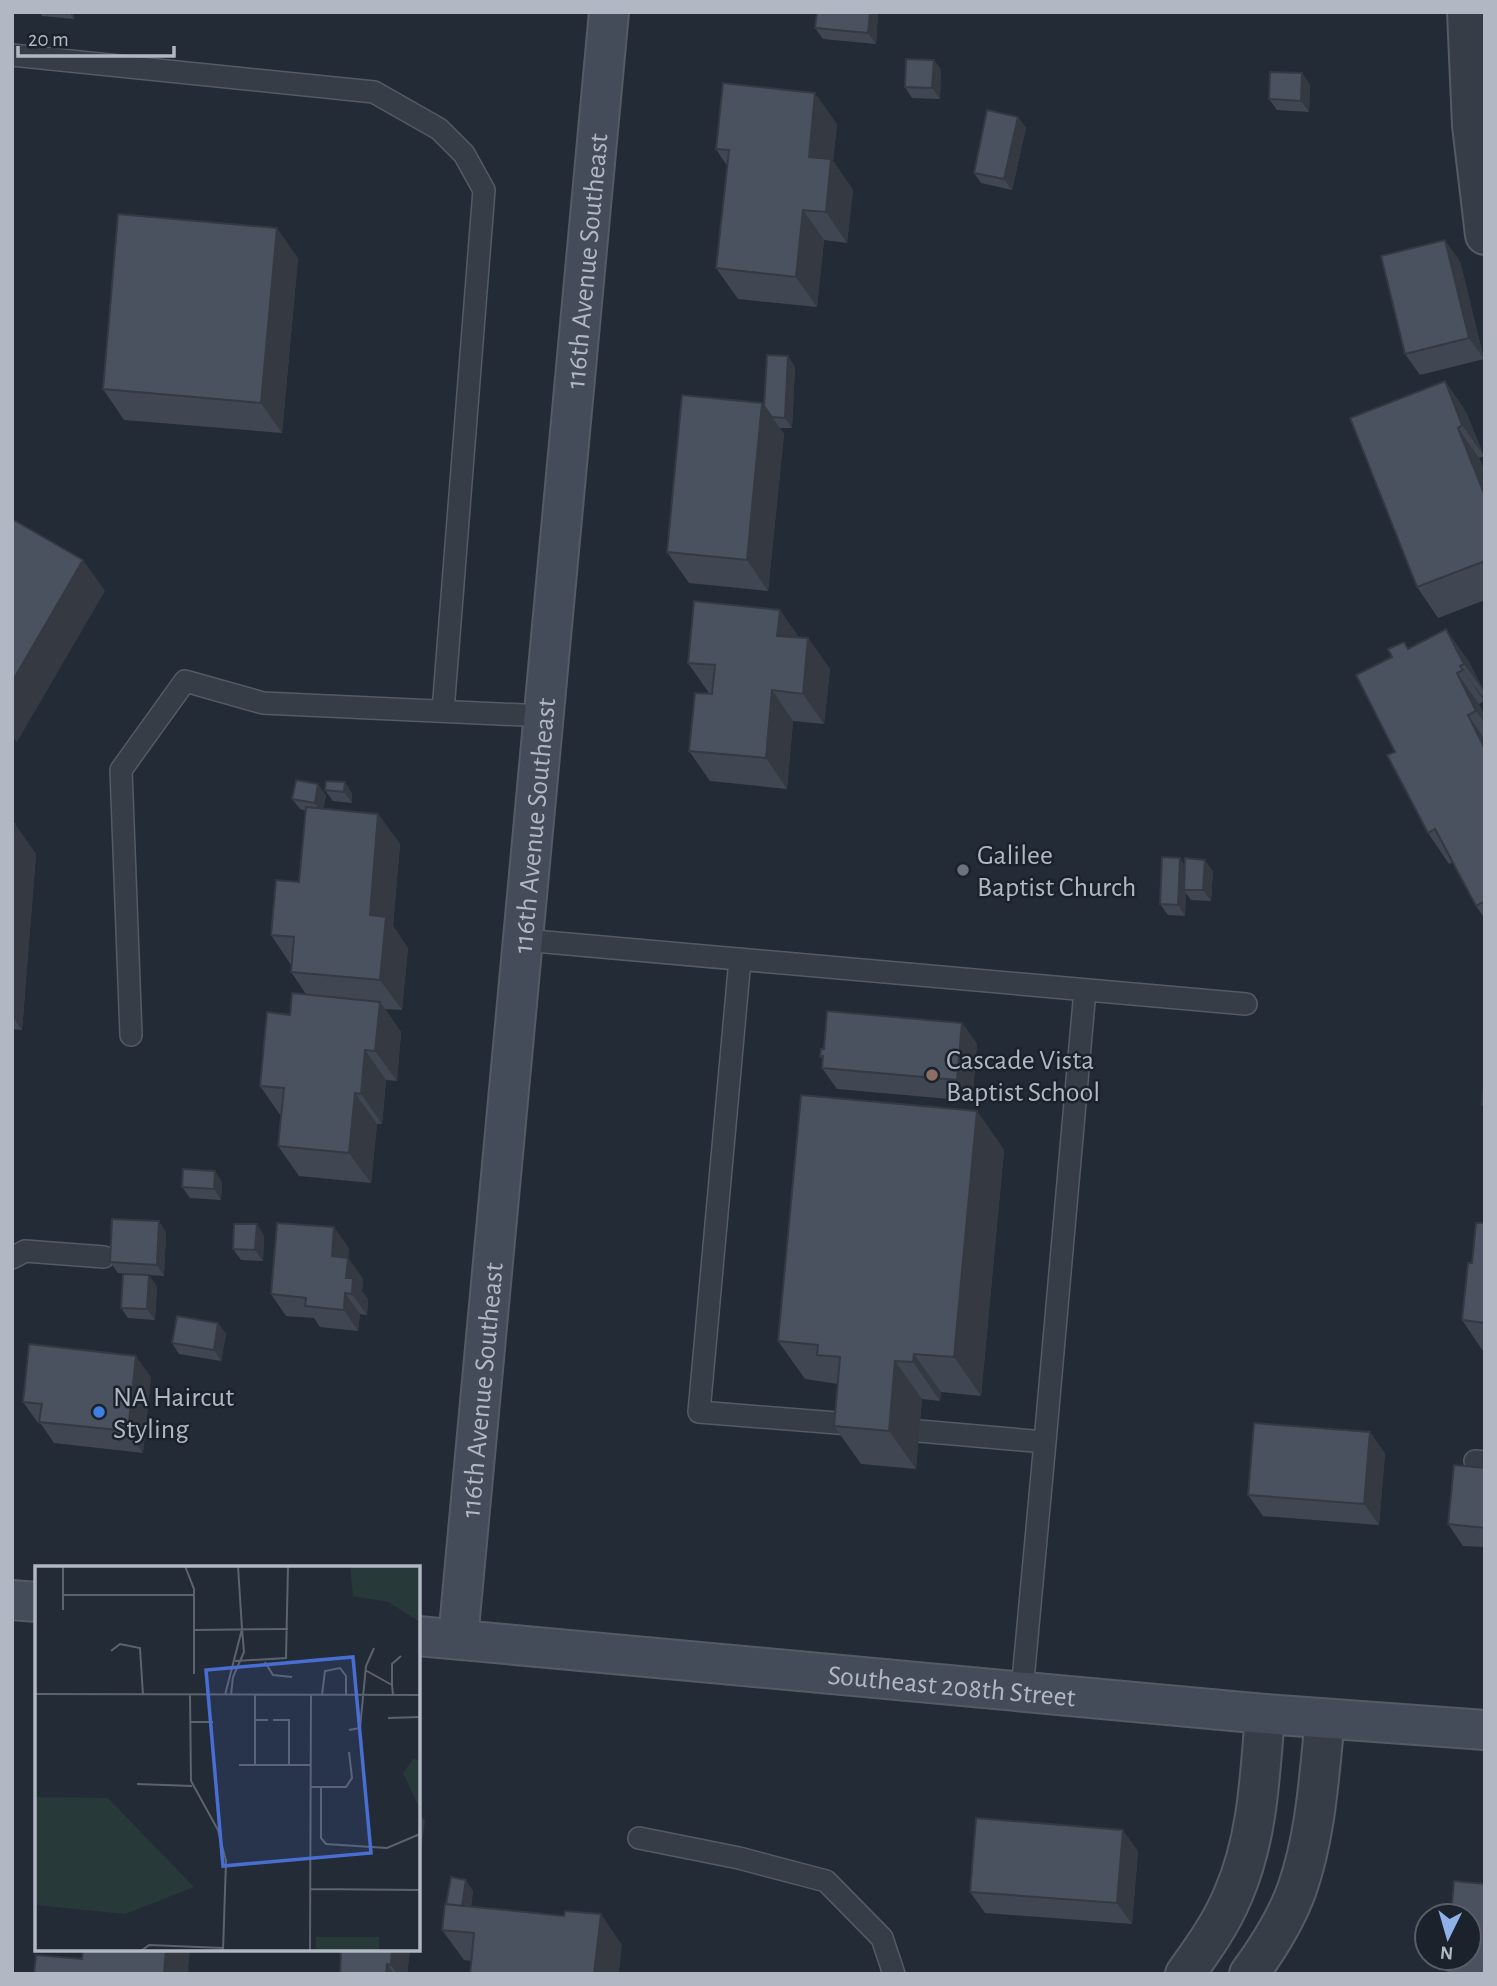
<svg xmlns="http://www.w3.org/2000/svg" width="1497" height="1986" font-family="'Alegreya Sans',sans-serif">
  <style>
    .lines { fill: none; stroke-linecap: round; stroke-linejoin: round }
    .service-casing { stroke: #545b64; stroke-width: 24 }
    .minor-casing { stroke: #545b64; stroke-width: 42 }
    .secondary-casing { stroke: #545b64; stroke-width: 42 }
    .service { stroke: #373d47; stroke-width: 21 }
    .minor { stroke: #373d47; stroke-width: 38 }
    .secondary { stroke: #454c59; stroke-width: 38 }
    .wall { fill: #404752 }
    .shaded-wall { fill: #343942 }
    .building { fill: #4a525f; stroke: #343942; stroke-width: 2 }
    .worship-dot { fill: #6b7280; stroke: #1c222b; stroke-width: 2.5 }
    .education-dot { fill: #8d6e63; stroke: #1c222b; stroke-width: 2.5 }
    .shop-dot { fill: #3f7fe0; stroke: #1c222b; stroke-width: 2.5 }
    .labels { text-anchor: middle; stroke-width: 5; stroke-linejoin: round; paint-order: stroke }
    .street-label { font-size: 28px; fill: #b1b8c3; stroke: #1c222b }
    .poi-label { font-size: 28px; fill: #b1b8c3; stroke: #1c222b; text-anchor: start }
    .inset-road { fill: none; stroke: #5c636e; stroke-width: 2 }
    .view { fill: #496ed2; fill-opacity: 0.15; stroke: #496ed2; stroke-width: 3.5 }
    .inset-edge { fill: none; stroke: #b1b8c3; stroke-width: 3.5 }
  </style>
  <rect width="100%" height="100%" fill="#232b36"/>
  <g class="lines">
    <defs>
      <path id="service" d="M12,55L374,92L439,129L464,154L484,190L443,711
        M523,940L1246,1004
        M740,959L699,1412L862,1425
        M131,1035L121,770L185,681L263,703L544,716
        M12,1258L25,1251L104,1257
        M919,1431L1045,1442L1022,1691
        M1045,1442L1085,990
        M1475,1461L1485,1462
        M639,1838L739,1858L826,1881L882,1938L894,1974"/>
      <path id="minor" d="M1467,12L1472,125L1485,235
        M1185,1974C1203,1949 1221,1924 1233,1895C1258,1838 1260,1775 1265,1714
        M1249,1974C1268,1948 1286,1920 1297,1889C1316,1835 1319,1776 1325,1719"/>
      <g id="secondary">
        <path d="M12,1600L37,1602"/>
        <path id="s1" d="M418,1636L1265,1714L1485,1730"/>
        <path id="s2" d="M458,1639L609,12"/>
      </g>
    </defs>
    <!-- service casing -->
    <use href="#service" class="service-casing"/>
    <!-- minor casing -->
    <use href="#minor" class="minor-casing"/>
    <!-- secondary casing -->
    <use href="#secondary" class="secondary-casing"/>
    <!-- service -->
    <use href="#service" class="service"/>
    <!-- minor -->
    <use href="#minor" class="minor"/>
    <!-- secondary -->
    <use href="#secondary" class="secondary"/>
  </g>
  <!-- wall -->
  <path class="wall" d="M39,12H74V19L42,16Z
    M817,12H878L876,44L823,39L815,28Z
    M934,60L941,70L940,99L912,98L905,87Z
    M1310,84L1309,112L1277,110L1269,99Z
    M1018,117L1026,128L1012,190L981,183L974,173Z
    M837,124L833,161L853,190L847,243L824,240L817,307L738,299L716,268L727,166L716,149Z
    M298,258L282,433L124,420L103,389Z
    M1460,261L1484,359L1420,375L1405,354Z
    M788,356L795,367L792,428H780L784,434L768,591L689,583L667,552L764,406Z
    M1445,381L1466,412L1484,456L1479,458L1485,472V600L1438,618L1417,587Z
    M780,610L799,638H808L830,669L824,724L793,721L787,789L710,781L689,751L712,693H709L688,663Z
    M1409,649L1468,660L1485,693V694L1482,696L1484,701L1479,704L1485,716V919L1476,906L1453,862L1449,864L1428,833Z
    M326,781L352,793V803L333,801L325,790Z
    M326,795L323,809L378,814L400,844L393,926L408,948L402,1010L385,1009L401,1032L397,1081L386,1080L382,1124H377L371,1183L299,1176L278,1146L281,1116L260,1086L290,1015L306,994L291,972V965L271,935L299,882L306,811L300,809L292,799Z
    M12,823L36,854L22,1030L12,1029Z
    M1185,865L1213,871L1211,901L1191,900L1186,893L1185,916L1168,915L1160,904Z
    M962,1023L977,1044L972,1101L837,1089L822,1068L823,1060L820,1056L824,1049Z
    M977,1111L1004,1150L981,1396L941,1392L940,1401L922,1399L916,1469L861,1464L834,1426L838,1384L805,1379L778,1341Z
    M222,1182L221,1200L190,1198L182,1187Z
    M1485,1223V1351H1483L1462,1320L1472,1263Z
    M166,1232L164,1276L118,1273L110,1262Z
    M264,1235L263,1261L241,1260L233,1249Z
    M349,1248L348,1258L363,1279L362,1291L368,1299L367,1315L360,1314L358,1331L320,1327L314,1318L286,1316L271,1294Z
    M157,1286L155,1320L128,1318L121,1308Z
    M218,1323L226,1334L221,1361L179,1354L172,1343Z
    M151,1377L143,1453L54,1443L41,1424L38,1423L23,1402Z
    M1370,1432L1385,1454L1379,1525L1263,1516L1248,1495Z
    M1485,1468V1547L1463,1546L1448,1524Z
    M1138,1851L1132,1924L985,1913L970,1892Z
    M473,1891L471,1907L622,1945L471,1961L464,1960L442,1930L446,1904Z
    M410,1949L407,1974H340Z"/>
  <!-- shaded-wall -->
  <path class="shaded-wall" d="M69,12H74V19Z
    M870,12H878L876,44L868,33Z
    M934,60L941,70L940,99L932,88Z
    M1302,73L1310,84L1309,112L1301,101Z
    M815,93L837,124L833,161L853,190L847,243L826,212L809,157Z
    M1018,117L1026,128L1012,190L1004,179Z
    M803,210L824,240L817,307L796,277Z
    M277,228L298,258L282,433L261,403Z
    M1445,240L1460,261L1484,359L1469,338Z
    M788,356L795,367L792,428L785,418Z
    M1445,381L1466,412L1484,456L1462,425Z
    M762,403L784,434L768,591L747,560Z
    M1458,428L1479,458L1485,472V496Z
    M83,560L105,591L17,742L12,736V682Z
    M780,610L801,640L777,636Z
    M1446,629L1468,660L1485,693L1464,664Z
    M808,638L830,669L824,724L803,694Z
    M1460,666L1482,696L1484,701L1463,670Z
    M1457,673L1479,704L1485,716V723L1476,711Z
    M772,690L793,721L787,789L766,758Z
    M1468,715L1485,740V749Z
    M345,782L352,793V803L344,792Z
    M318,784L326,795L322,814L315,803Z
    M378,814L400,844L393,926L408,948L402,1010L380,980L370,915Z
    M15,824L36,854L22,1030L12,1016V855Z
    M1180,858L1187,869L1184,890L1186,893L1185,916L1178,905Z
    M1205,860L1213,871L1211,901L1203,890Z
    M380,1002L401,1032L397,1081L375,1051Z
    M962,1023L977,1044L972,1101L957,1080Z
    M365,1050L386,1080L382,1124L361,1094Z
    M355,1093L377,1124L371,1183L349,1153Z
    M977,1111L1004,1150L981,1396L954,1357Z
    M215,1171L222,1182L221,1200L214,1189Z
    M159,1221L166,1232L164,1276L157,1265Z
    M257,1224L264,1235L263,1261L255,1250Z
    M334,1227L349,1248L348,1258L363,1279L362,1291L368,1299L367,1315L352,1294L332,1256Z
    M149,1275L157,1286L155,1320L147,1309Z
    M345,1293L360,1314L358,1331L344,1310Z
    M218,1323L226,1334L221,1361L214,1350Z
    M914,1354L941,1392L940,1401L913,1362Z
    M136,1356L151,1377L143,1453L128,1431Z
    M895,1361L922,1399L916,1469L889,1431Z
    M1370,1432L1385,1454L1379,1525L1364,1504Z
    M418,1811L425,1821L418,1876Z
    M1123,1830L1138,1851L1132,1924L1117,1903Z
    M466,1880L473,1891L468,1922L461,1911Z
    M601,1914L622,1945L619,1974H594Z
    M166,1949H190L188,1974H164Z
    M392,1949H410L407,1974H397L391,1965Z
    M387,1964L394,1974H386Z"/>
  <!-- building -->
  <path class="building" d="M817,12H870L868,33L815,28Z
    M906,59L934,60L932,88L905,87Z
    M1270,72L1302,73L1301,101L1269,99Z
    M723,83L815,93L809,157L831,159L826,212L803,210L796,277L716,268L729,150L716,149Z
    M987,110L1018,117L1004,179L974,173Z
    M118,214L277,228L261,403L103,389Z
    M1445,240L1469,338L1405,354L1381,256Z
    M767,355L788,356L785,418L772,417L764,406Z
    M1445,381L1462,425L1458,428L1485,496V561L1417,587L1350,418Z
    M682,395L762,403L747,560L667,552Z
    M12,519L83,560L12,682Z
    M694,601L780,610L777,636L808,638L803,694L772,690L766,758L689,751L695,693L712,694L715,665L688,663Z
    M1446,629L1464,664L1460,666L1463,670L1457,673L1476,711L1468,715L1485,749V901L1476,906L1435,829L1428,833L1387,755L1395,752L1356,675L1392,657L1388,649L1404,642L1408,649Z
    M296,780L318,784L315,803L292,799Z
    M326,781L345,782L344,792L325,790Z
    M306,807L378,814L370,915L386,917L380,980L291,972L294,937L271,935L276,880L299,882Z
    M12,823L15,824L12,855Z
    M1162,857L1180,858L1178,905L1160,904Z
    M1185,858L1205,860L1203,890H1184Z
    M292,993L380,1002L375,1051L365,1050L361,1094L355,1093L349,1153L278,1146L284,1088L260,1086L267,1012L290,1015Z
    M827,1011L962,1023L957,1080L822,1068L823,1056H820L821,1049H824Z
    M1485,1073V1105H1482Z
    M801,1095L977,1111L954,1357L914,1354L913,1362L895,1361L889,1431L834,1426L840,1357L817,1355L818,1345L778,1341Z
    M183,1169L215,1171L214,1189L182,1187Z
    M112,1219L159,1221L157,1265L110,1262Z
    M277,1223L334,1227L332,1256L348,1258L346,1278H353L352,1294L345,1293L344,1310L305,1306L306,1298L271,1294Z
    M1476,1223H1485V1323L1462,1320L1468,1263H1472Z
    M234,1224H257L255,1250L233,1249Z
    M123,1274L149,1275L147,1309L121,1308Z
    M177,1316L218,1323L214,1350L172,1343Z
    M29,1344L136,1356L128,1431L39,1422L42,1404L23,1402Z
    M1254,1423L1370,1432L1364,1504L1248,1495Z
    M1454,1465L1485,1468V1528L1448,1524Z
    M976,1818L1123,1830L1117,1903L970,1892Z
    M451,1877L466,1880L462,1906L446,1904Z
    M1454,1881L1485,1884V1974H1446L1448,1958H1469V1916H1451Z
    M445,1904L564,1916L565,1911L601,1914L594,1974H470L474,1933L442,1930Z
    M83,1949H166L164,1974H34L36,1955L82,1959Z
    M341,1949H392L391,1965L387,1964L386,1974H340Z"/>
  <!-- markers -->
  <circle class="worship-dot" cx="963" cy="870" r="7"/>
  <circle class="education-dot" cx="932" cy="1075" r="7"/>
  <circle class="shop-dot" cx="99" cy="1412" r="7"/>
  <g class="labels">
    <!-- street labels -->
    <g class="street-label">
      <text dy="10" stroke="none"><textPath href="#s2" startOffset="1384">116th Avenue Southeast</textPath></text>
      <text dy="10" stroke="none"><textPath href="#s2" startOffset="817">116th Avenue Southeast</textPath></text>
      <text dy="10" stroke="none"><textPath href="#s2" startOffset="250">116th Avenue Southeast</textPath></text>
      <text dy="10" stroke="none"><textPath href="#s1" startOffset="536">Southeast 208th Street</textPath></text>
    </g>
    <!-- poi labels -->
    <g class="poi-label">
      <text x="977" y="864">Galilee<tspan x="977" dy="32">Baptist Church</tspan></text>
      <text x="946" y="1069">Cascade Vista<tspan x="946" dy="32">Baptist School</tspan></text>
      <text x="113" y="1406">NA Haircut<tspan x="113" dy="32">Styling</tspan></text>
    </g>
  </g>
  <!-- overview -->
  <g transform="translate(35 1566)">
    <rect width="385" height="385" fill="#232b36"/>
    <path d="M315,0H385V56L353,36L318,30ZM378,193L385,194V243L368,207ZM0,231L73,232L159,321L90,348L0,339ZM281,371H344V385H281Z" fill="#283939"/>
    <path class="inset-road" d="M150,0L159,23V108M203,0L207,63M28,29H159M28,44V0M159,64L253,63M76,85L85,78L105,82L108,129M200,95L251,92L253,0M230,96L238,109L257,111M330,104L357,119L358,129M357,119V98L366,90M0,128L385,129M155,129L156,215L183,264L191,295L188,385M190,129L207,63L209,86L198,111L196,129M220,129V154H233M287,129L290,105L305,102L311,110V129M353,152L385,151M238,154H254V199M155,156H178M314,164L325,162L331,100L339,82M204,199H276M220,199V154M102,218L157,220M276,221H311L317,212L314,186M286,221V272L291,278L352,282L385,268M275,323L385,324M106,385L114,379L188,382M275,385L276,129"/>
    <path class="view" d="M318,91L336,287L188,300L171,104Z"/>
    <rect width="385" height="385" class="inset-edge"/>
  </g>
  <!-- border -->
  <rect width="1497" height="1986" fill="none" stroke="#b1b8c3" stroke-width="28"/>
  <!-- north arrow -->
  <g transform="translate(1448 1937) rotate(185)"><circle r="33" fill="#1c222b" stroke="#585e68" stroke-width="2"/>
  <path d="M0-5L12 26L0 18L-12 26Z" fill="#8fb1ea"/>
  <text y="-10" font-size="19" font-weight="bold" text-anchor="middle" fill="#b1b8c3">N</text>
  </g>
  <!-- scale -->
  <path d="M18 46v10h156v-10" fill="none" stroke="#b1b8c3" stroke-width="3.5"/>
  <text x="28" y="46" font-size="21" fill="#b1b8c3" stroke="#1c222b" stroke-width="5" paint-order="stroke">20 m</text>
</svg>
